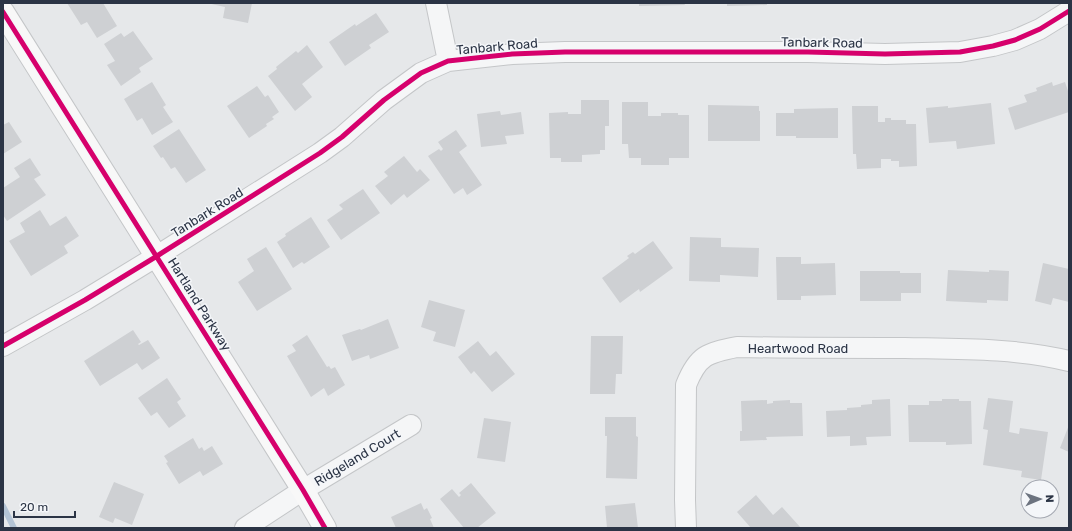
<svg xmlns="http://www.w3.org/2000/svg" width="1072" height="531" font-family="Rubik,sans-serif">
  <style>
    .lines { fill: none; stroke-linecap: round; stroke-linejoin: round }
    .stream { stroke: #b4c4d5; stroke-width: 6 }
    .building { fill: #ced0d3 }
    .street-casing { stroke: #c4c6c8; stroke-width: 22 }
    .secondary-casing { stroke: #c4c6c8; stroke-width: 24 }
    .street { stroke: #f5f6f7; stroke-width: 20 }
    .secondary { stroke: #f8f8f8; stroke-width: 22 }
    .cycleway-casing { stroke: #f4f6f9; stroke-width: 8 }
    .cycleway { stroke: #d6006c; stroke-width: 5 }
    .labels { text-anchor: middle; stroke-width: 3; stroke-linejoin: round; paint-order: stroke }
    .street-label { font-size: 13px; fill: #2b3445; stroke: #f4f6f9 }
  </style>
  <rect width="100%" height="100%" fill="#e6e8ea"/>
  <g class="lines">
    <!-- stream -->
    <path class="stream" d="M3,506L14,528"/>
  </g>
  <!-- building -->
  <path class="building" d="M67,3H103L117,26L97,38L87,22L81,25Z
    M207,3H252L248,23L223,18L225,7Z
    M639,3H684L685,5L639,6Z
    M727,3H767V5L727,6Z
    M376,13L389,32L369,45L371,48L345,66L329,42L355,24L356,26Z
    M133,31L153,59L139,68L141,72L121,86L107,65L115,61L104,44L121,33L124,37Z
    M307,45L323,67L302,84L312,97L295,111L268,76L277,69L276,67L296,51L298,53Z
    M152,82L166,105L163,107L173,122L152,135L142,118L137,121L124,99Z
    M1052,82L1053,86L1065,82L1069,94V112L1015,130L1008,108L1027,102L1024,95L1037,91L1036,88Z
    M257,86L265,97L268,95L279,112L272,117L274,119L266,124L267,126L249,138L227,106Z
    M581,100H609V126H605V150H600V154L582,155V162H561V158H550L549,113L568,112V114H581Z
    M622,102H648V116H661V113H678V115H689V158H669V165H641V158H629L628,144H622Z
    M991,103L995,144L957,149L956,141L929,143L926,108L948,106V108Z
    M708,105L759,106V111H760V141H708Z
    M852,106H878V122H885V118H891V120H906V124H916L917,166L899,167V161H891V159H881V168L857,169L856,154H853Z
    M838,108V138H796V136H776V113H794V109Z
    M500,111L501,115L521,112L524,134L505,136L507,144L481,147L477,114Z
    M9,122L22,142L3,154V125Z
    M179,129L206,170L186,183L175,167L171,169L163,157L161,158L153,146Z
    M456,130L467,146L459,152L482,185L467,195L463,188L454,194L428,156L439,149L441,151L443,149L438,142Z
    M404,156L417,172L420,169L430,180L407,198L404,194L391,205L375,186L388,176L384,172Z
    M30,158L41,175L34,179L46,195L7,221L3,215V188L20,177L14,168Z
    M363,189L380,213L341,240L327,220L343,209L339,205Z
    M40,210L50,226L66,216L79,236L64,246L68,253L31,276L9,241L25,232L20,223Z
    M311,217L330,247L304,264L302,262L293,268L277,242L286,236L285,234Z
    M690,237L721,238V247L759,248L758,277L720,275V282L689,281Z
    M653,241L673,268L640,292L639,289L620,303L602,278L629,258L627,256L633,252L635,254Z
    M266,247L292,289L257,311L238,282L254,271L247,259Z
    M776,257H801V264L835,263L836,295L801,296V300H777Z
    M1043,263L1069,269V302L1053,298L1051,305L1035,301Z
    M948,270L989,272V270L1009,271L1008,301L987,300V303L946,301Z
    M860,271H900V273H921V293H901V301H860Z
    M429,300L465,310L455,347L433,341L436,332L421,327Z
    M388,319L399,348L370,359L369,355L352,361L342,335L360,329L361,330Z
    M133,330L141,342L138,344L139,345L148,340L160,358L142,370L137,363L100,386L84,361Z
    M307,335L327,367L329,366L331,369L335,367L345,385L328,396L324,388L311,397L287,356L296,351L292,345Z
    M591,336H623L622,374H616L615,394H590Z
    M478,341L490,356L496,351L515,374L492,392L474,371L471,374L458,357Z
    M167,378L181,399L177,402L186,416L169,428L157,412L151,416L138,398Z
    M988,398L1013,401L1009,432L1019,434L1020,428L1048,432L1041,480L1021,477L1022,471L983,465L988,430L983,429Z
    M890,399L891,436L866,437L867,445L850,446V436L827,437L826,411L847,410V408L861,407V405L872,404V400Z
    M942,399H959V401H971L972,444L946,445V442H909L908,405H929V401H942Z
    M767,400V404L773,403V401L790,400V403H802L803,436L766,437L767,440L740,441V431H742L741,401Z
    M605,417H636V436L638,437L637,479L606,478L607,436H605Z
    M484,418L511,422L505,462L477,458Z
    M1069,425V452L1060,448Z
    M193,438L199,449L202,447L204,451L212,446L223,464L203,476L200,471L179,484L166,463L168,462L164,456Z
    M114,482L144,494L132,525L115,518L113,523L99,517Z
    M471,483L496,513L477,528H464L440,499L452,489L459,497L461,495L459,493Z
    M756,495L773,515L782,507L801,528H751L737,512Z
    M421,503L424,510L427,508L432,518L430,519L434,528H396L391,517Z
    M635,503L638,528H607L605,506Z"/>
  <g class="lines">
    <defs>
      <path id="street" d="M436,3L448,61
        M3,346L85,300L157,256L320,153L342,137L384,100L421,73L448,61L512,54L565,52H808L885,54L960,52L993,46L1015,40L1040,29L1069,11
        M245,528L303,490L411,425
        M686,528L685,500L686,385C698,355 707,353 737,347C793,348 849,348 905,348C960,349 1015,348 1069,361"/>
      <path id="secondary" d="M3,12L303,490L325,528"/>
    </defs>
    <!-- street casing -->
    <use href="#street" class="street-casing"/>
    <!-- secondary casing -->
    <use href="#secondary" class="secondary-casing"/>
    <!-- street -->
    <use href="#street" class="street"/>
    <!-- secondary -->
    <use href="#secondary" class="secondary"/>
    <defs>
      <path id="cycleway" d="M3,12L303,490L325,528
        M3,346L85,300L157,256L320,153L342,137L384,100L421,73L448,61L512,54L565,52H808L885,54L960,52L993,46L1015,40L1040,29L1069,11"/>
    </defs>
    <!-- cycleway casing -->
    <use href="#cycleway" class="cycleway-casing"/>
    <!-- cycleway -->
    <use href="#cycleway" class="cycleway"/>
  </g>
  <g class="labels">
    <!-- street labels -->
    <g class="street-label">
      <text transform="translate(822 42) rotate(1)" y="5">Tanbark Road</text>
      <text transform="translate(497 46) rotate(-5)" y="5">Tanbark Road</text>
      <text transform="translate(207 212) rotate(-32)" y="5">Tanbark Road</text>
      <text transform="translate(200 304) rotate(58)" y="5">Hartland Parkway</text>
      <text x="798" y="353">Heartwood Road</text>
      <text transform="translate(357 457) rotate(-31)" y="5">Ridgeland Court</text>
    </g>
  </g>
  <!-- border -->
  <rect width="1072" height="531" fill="none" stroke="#2b3445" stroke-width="8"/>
  <!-- north arrow -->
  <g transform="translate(1040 499) rotate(88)"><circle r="19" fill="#f4f6f9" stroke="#a4a8b1"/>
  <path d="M0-3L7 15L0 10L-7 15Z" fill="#6c737f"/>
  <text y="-6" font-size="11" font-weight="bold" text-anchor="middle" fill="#2b3445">N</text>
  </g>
  <!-- scale -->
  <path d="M14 511v6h61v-6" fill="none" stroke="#2b3445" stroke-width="2"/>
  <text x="20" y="511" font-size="12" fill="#2b3445" stroke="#f4f6f9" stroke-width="3" paint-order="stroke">20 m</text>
</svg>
